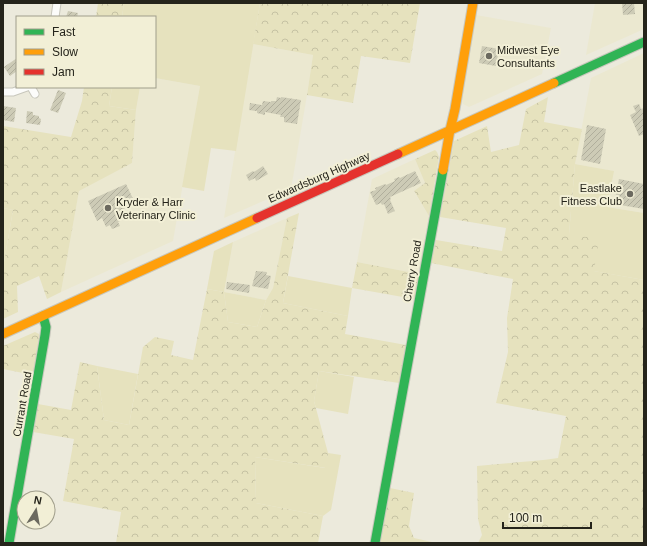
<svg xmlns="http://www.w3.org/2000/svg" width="647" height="546" font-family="Helvetica,sans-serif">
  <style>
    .built { fill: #ebe8d0 }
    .green { fill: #e6e2be }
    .forest { fill: url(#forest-crowns) }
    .building { fill: url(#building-hatch) }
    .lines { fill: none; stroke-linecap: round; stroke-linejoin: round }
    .street-casing { stroke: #c8c7bc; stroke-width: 9 }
    .fast-casing { stroke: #c8c7bc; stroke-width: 11 }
    .slow-casing { stroke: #c8c7bc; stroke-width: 11 }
    .jam-casing { stroke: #c8c7bc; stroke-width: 11 }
    .street { stroke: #fcfcfa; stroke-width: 7 }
    .fast { stroke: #30b455; stroke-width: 9 }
    .slow { stroke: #ff9f0a; stroke-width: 9 }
    .jam { stroke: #e5322d; stroke-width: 9 }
    .poi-dot { fill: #6b695f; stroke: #f2efd6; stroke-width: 1.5 }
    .labels { text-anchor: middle; stroke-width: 4; stroke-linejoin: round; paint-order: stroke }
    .poi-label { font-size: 11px; fill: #25241b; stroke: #f2efd6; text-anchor: start }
    .street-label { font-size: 11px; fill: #25241b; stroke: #f2efd6 }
  </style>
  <defs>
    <pattern id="forest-crowns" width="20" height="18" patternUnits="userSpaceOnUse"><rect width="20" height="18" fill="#e6e2be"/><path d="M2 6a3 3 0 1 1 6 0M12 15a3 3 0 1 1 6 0" fill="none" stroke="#c5c2a3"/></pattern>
    <pattern id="building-hatch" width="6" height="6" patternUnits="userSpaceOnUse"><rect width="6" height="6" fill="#cdcbb6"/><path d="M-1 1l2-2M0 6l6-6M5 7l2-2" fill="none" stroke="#b0ae9c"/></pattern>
  </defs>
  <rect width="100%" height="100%" fill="#eceadc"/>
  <!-- built -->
  <path class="built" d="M595,3H644V26L643,27L644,29L586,55Z
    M476,15L551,28L542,74L469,107L463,104L461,99Z
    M253,44L313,55L307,95L291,189L224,218Z
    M644,53V213L607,207L613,171L575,164L591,78Z
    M155,78L200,86L173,241L61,292L79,190L132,163L136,110L140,87H155Z
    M415,159L425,183L414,192L429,216L419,274L357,262L372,179Z
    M287,218L273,288L266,300L224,292L233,242Z"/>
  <!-- green -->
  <path class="green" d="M124,3H260L236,151L211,148L204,191L182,187L200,86L155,78V17H122Z
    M112,87H140L136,110L109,106Z
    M575,164L614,171L607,207L644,213V280L593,271L569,234Z
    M3,208L13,210L3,268Z
    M233,242L224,292L266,300L257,327L228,322L224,292L207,289L214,251Z
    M288,276L352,288L348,316L283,303Z
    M97,366L138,374L129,425L104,420Z
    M319,371L354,377L348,414L316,408L314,401Z
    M328,453L341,455L331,510L323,516L256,503L255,457L325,468Z"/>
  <!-- forest -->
  <path class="forest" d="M98,3H124L122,17H96Z
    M260,3H420L410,63L361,56L353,103L307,95L313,55L253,44Z
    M84,87H112L109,106L136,110L132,163L79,191L61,292L47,299L39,276L17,286L18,312L3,319V268L13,210L3,208V126L71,137L82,101Z
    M548,97L544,122L582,129L575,164L569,234L599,239L594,271L644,280V543H478L482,535L478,519L477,466C504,463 531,462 558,458L566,416L496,403L508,352L507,318L513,279L431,263L436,240L502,251L506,228L440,217L454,141L487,126L491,152L519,145L526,109Z
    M435,150L437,152L439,157L429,216L414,191L425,183L415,159Z
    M299,213L283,303L348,316L345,334L406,345L399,383L319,371L314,401L328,453L326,468L255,457L256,503L323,516L318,543H116L121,512L63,501L74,439L33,432L38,404L71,410L80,362L97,366L104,420L129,425L143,347L155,337L174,341L171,355L193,360L207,289L224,292L228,322L257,327L266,300L273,288L287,218Z
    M357,262L419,274L414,299L352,288Z
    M35,332L39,334V338L33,375L3,369V346Z
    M390,488L414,493L409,526L414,538L432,542L449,543H380Z"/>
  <!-- building -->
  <path class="building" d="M622,3H634L635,14L623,15Z
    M68,11L78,13L77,17H66Z
    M482,46L499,49L496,66L479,63Z
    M17,58V71L10,76L4,67Z
    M58,90L66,93L58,113L50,110Z
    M277,97L281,98V97L301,100L297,124L284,122V117H280L281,115L265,112V115L257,113V111L249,110L250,103L262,105L263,101L271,102V101H276Z
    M639,104L641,109L644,108V134L639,136L630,115L636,112L633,106Z
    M3,106L16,108L14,122L3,120Z
    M27,111L33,112V115L39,116V118L41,119L40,125L26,123Z
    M587,125L606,129L600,164L581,160Z
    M263,166L268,174L256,181L255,178L249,181L246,175L253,171L254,172Z
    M415,171L421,183L390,197L391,199L390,200L395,211L388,214L384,204L382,205L381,203L376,205L370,192L376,190L375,188L385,184L386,185L395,181L394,179L399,177L400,178Z
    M619,179L644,184V209L614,204Z
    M126,184L136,205L128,209V207L116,212L120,221L118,222L120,226L112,229L110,225L106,227L102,218L97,221L88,201Z
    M256,271L267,272L266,275L271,276L268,289L252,286Z
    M227,282L250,285L249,293L226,289Z"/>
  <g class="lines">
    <defs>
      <path id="street" d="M55,17L57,3
        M31,87L35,94
        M3,92H13L27,87"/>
      <path id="fast" d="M554,83L644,42
        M9,543L45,335L46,327L43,316
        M375,543L443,170"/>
      <path id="slow" d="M398,154L554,83
        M443,170L450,130L455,109L473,3
        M3,334L257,218"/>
      <path id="jam" d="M257,218L398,154"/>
    </defs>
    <!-- street casing -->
    <use href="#street" class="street-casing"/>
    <!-- fast casing -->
    <use href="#fast" class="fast-casing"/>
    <!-- slow casing -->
    <use href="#slow" class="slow-casing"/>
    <!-- jam casing -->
    <use href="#jam" class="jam-casing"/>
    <!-- street -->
    <use href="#street" class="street"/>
    <!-- fast -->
    <use href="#fast" class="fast"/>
    <!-- slow -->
    <use href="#slow" class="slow"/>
    <!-- jam -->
    <use href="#jam" class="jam"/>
  </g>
  <!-- markers -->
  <g class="poi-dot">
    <circle cx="489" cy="56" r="4"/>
    <circle cx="630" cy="194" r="4"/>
    <circle cx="108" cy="208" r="4"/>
  </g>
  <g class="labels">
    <!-- poi labels -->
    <g class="poi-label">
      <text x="497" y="54">Midwest Eye<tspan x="497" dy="13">Consultants</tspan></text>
      <text x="622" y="192" text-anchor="end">Eastlake<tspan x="622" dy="13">Fitness Club</tspan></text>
      <text x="116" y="206">Kryder &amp; Harr<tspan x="116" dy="13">Veterinary Clinic</tspan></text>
    </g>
    <!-- street labels -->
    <g class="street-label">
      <text transform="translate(319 177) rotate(-24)" y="4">Edwardsburg Highway</text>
      <text transform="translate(412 271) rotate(-80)" y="4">Cherry Road</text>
      <text transform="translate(22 404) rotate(-80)" y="4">Currant Road</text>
    </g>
  </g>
  <!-- border -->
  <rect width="647" height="546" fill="none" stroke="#25241b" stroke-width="8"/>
  <!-- legend -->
  <rect x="16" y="16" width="140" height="72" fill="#f2efd6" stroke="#a09e8b"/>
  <rect x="24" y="29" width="20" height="6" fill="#30b455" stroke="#a09e8b"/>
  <text x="52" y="36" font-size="12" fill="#25241b">Fast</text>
  <rect x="24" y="49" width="20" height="6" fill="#ff9f0a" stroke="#a09e8b"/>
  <text x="52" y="56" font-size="12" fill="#25241b">Slow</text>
  <rect x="24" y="69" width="20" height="6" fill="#e5322d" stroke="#a09e8b"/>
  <text x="52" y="76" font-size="12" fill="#25241b">Jam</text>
  <!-- north arrow -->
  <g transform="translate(36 510) rotate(11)"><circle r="19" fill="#f2efd6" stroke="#a09e8b"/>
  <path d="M0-3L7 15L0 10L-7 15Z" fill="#6b695f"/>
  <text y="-6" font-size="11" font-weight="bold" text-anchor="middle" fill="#25241b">N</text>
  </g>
  <!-- scale -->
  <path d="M503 522v6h88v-6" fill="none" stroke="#25241b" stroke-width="2"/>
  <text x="509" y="522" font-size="12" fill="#25241b" stroke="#f2efd6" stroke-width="3" paint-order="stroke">100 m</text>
</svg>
